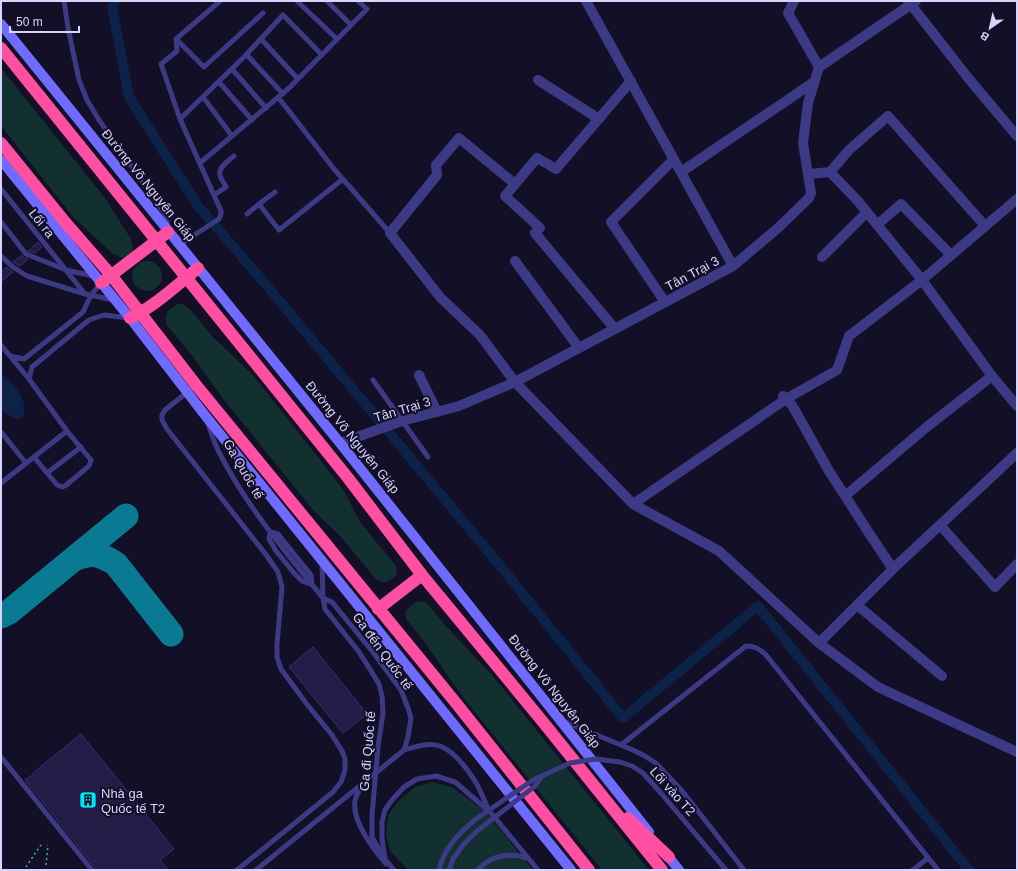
<svg xmlns="http://www.w3.org/2000/svg" width="1018" height="871" font-family="Helvetica,sans-serif">
  <style>
    .green { fill: #12302f }
    .water { fill: #0c2248 }
    .lines { fill: none; stroke-linecap: round; stroke-linejoin: round }
    .canal { stroke: #0c2248; stroke-width: 10 }
    .taxiway { stroke: #0a7a92; stroke-width: 25 }
    .building { fill: #241b47; stroke: #3b2d73 }
    .path { stroke: #2fb8b0; stroke-width: 1.5; stroke-dasharray: 2 3; stroke-linecap: butt }
    .lane { stroke: #3d3a85; stroke-width: 5 }
    .street { stroke: #3d3a85; stroke-width: 10 }
    .secondary { stroke: #6f6bff; stroke-width: 10 }
    .highway { stroke: #ff4fa3; stroke-width: 12 }
    .lane-bridge { stroke: #3d3a85; stroke-width: 5 }
    .labels { text-anchor: middle; stroke-width: 4; stroke-linejoin: round; paint-order: stroke }
    .street-label { font-size: 13px; fill: #d9d4ff; stroke: #130f26 }
    .poi-label { font-size: 13px; fill: #d9d4ff; stroke: #130f26; text-anchor: start }
  </style>
  <rect width="100%" height="100%" fill="#130f26"/>
  <!-- green -->
  <path class="green" d="M1,68L105,198L131,239L133,250L129,256L122,258L113,254L74,218L1,126Z
    M132 276a15 15 0 1 1 30 0a15 15 0 1 1-30 0Z
    M177,304H182L189,308L212,336L253,375L343,489L360,522L396,566L397,572L395,577L386,582H381L376,579L340,536L314,511L224,400L190,353L166,324V317L168,311Z
    M421,601L427,603L444,624L492,675L649,870H602L462,696L423,640L406,619L405,613L408,608L416,602Z
    M432,782L452,787L486,812L533,870H408L390,851L386,834L388,815L398,801L415,787Z"/>
  <!-- water -->
  <path class="water" d="M1,374C13,384 31,401 22,418L15,419L3,412L1,410Z"/>
  <g class="lines">
    <!-- canal -->
    <path class="canal" d="M115,1L112,7L129,97L198,206L262,280L497,562L623,718L758,606L969,870"/>
    <!-- taxiway -->
    <path class="taxiway" d="M74,559C92,552 99,553 116,564L171,634
      M1,616L9,612L126,516"/>
  </g>
  <!-- building -->
  <path class="building" d="M38,242L42,247L35,253L28,251Z
    M22,255L24,258L28,259L20,266L13,262Z
    M7,267L13,272L1,282V272Z
    M313,647L367,714L343,733L289,667Z
    M81,734L174,849L160,860L168,870H97L25,780L34,774L33,773Z"/>
  <g class="lines">
    <!-- path -->
    <path class="path" d="M46,865L48,846L47,845
      M26,867L40,846L43,844"/>
    <!-- lane -->
    <path class="lane" d="M64,1L68,28L79,80L87,100L99,120L165,214L168,227
      M297,1L337,39
      M327,1L351,25
      M176,39L204,67L263,13
      M261,39L298,79
      M247,55L283,94
      M232,69L266,108
      M219,82L252,120
      M203,97L232,136
      M278,97L334,169L390,233
      M180,119L244,57L283,15L322,55
      M200,163L289,88L367,9L358,1
      M1,189L85,294
      M214,195L226,187C224,183 221,179 220,175C218,167 229,160 234,156
      M259,204L275,192
      M247,214L259,204L279,230L343,179
      M1,222L26,254L66,270L93,276
      M179,245L219,219L221,214V211L180,119L161,64L177,51L176,39L220,1
      M1,256L13,267L27,276L85,294L114,300
      M1,345L29,379L67,431L1,483
      M10,356L24,359L83,312L91,295L101,283
      M29,379L32,367L89,320L104,315L129,318
      M373,380L428,457
      M196,385L165,410L162,415V420L167,429L267,556L278,572L282,587L277,644V657L281,669L306,703L332,735L342,751L345,759V770L341,782L333,792L237,870
      M208,424C212,436 216,448 222,458C249,509 287,554 323,598L332,602L372,651L401,690L408,708L411,718L408,737L404,750
      M1,432L26,463
      M34,457L57,485L62,487L65,486L89,466L91,460L67,431
      M47,473L81,447
      M270,532L269,539L276,551L294,573L302,581L310,584
      M270,532L278,534L311,575L312,585
      M322,562L323,598L325,609L359,652L368,666
      M563,721L633,750L645,756L657,764L669,777L683,792L744,870
      M621,745L746,646C756,646 759,649 766,655L938,870
      M1,757L92,870
      M363,784C360,789 356,795 355,801C352,822 373,848 386,864
      M660,792L726,870
      M256,870L404,750C415,747 428,742 440,746C454,751 465,766 473,778C480,788 484,800 489,811
      M394,870L385,859L382,838V822L385,810L392,800L404,787L417,779L436,776L455,782L491,813L538,870
      M478,870C490,855 511,852 529,859
      M913,870L928,858"/>
    <!-- street -->
    <path class="street" d="M586,1L733,266
      M794,1L788,13L819,67
      M908,1L969,79L1017,136
      M538,80L599,119
      M681,172L814,82
      M830,172L849,150L888,116L985,226
      M809,174L830,172L857,200L922,280L992,376L1017,406
      M515,184L459,138L436,165L437,175L390,233L440,297L480,335L515,382L633,504L719,551L819,643L878,687L1017,752
      M877,225L901,204L951,255
      M822,257L867,212
      M515,261L579,348
      M665,302L611,222L674,159
      M615,329L535,233L540,228L505,196L537,158L556,169L631,81
      M419,375L437,412
      M783,396L792,405L829,471L867,530L893,569
      M340,443L402,421L459,406L515,382L733,266L778,228L809,198L811,193L803,143L808,103L819,67L916,1
      M845,496L928,426L992,376
      M633,504L786,399L837,370L849,336L922,280L1017,199
      M940,525L995,587L1017,564
      M857,605L942,676
      M819,643L897,565L940,525L1017,453"/>
    <!-- secondary -->
    <path class="secondary" d="M1,24L340,443L649,832
      M1,160L130,318L204,414L571,870
      M664,851L679,870"/>
    <!-- highway -->
    <path class="highway" d="M1,48L348,478L422,575L543,722L662,870
      M1,143L65,222L111,275L196,385L456,703L589,870
      M101,283L168,232
      M130,318C155,306 176,286 198,268
      M378,609L422,575
      M628,818L669,857"/>
    <!-- lane-bridge -->
    <path class="lane-bridge" d="M368,666L379,684L382,696L383,713L378,747L372,815V837L385,859
      M439,870C444,848 459,833 476,819L533,780L570,763L596,759L620,762L632,766L643,773L660,792
      M449,870L453,859L463,845L477,831L535,786L541,777"/>
  </g>
  <!-- icons -->
  <defs>
    <symbol id="building-square" viewBox="-11 -11 22 22"><rect x="-9" y="-9" width="18" height="18" rx="4" fill="#00e5ff" stroke="#130f26"/><path d="M-4-6H4V6H1V3H-1V6H-4ZM-2.5-4.3h1.7v1.8h-1.7ZM.8-4.3h1.7v1.8H.8ZM-2.5-1h1.7V.8h-1.7ZM.8-1h1.7V.8H.8Z" fill="#111"/></symbol>
  </defs>
  <g fill-rule="evenodd">
    <use href="#building-square" x="78" y="790" width="20" height="20"/>
  </g>
  <g class="labels">
    <!-- street labels -->
    <g class="street-label">
      <text transform="translate(149 185) rotate(51)" y="5">Đường Võ Nguyên Giáp</text>
      <text transform="translate(42 223) rotate(51)" y="5">Lối ra</text>
      <text transform="translate(692 273) rotate(-28)" y="5">Tân Trại 3</text>
      <text transform="translate(402 409) rotate(-17)" y="5">Tân Trại 3</text>
      <text transform="translate(353 437) rotate(51)" y="5">Đường Võ Nguyên Giáp</text>
      <text transform="translate(244 469) rotate(60)" y="5">Ga Quốc tế</text>
      <text transform="translate(383 651) rotate(54)" y="5">Ga đến Quốc tế</text>
      <text transform="translate(555 691) rotate(52)" y="5">Đường Võ Nguyên Giáp</text>
      <text transform="translate(367 751) rotate(-85)" y="5">Ga đi Quốc tế</text>
      <text transform="translate(673 791) rotate(48)" y="5">Lối vào T2</text>
    </g>
    <!-- poi labels -->
    <g class="poi-label">
      <text x="101" y="798">Nhà ga<tspan x="101" dy="15">Quốc tế T2</tspan></text>
    </g>
  </g>
  <!-- border -->
  <rect width="1018" height="871" fill="none" stroke="#d9d4ff" stroke-width="4"/>
  <!-- north arrow -->
  <g transform="translate(990 28) rotate(214)" stroke="#130f26" stroke-width="3" paint-order="stroke">
  <path d="M0-3L7 15L0 10L-7 15Z" fill="#d9d4ff"/>
  <text y="-6" font-size="11" font-weight="bold" text-anchor="middle" fill="#d9d4ff">B</text>
  </g>
  <!-- scale -->
  <path d="M10 26v6h69v-6" fill="none" stroke="#d9d4ff" stroke-width="2"/>
  <text x="16" y="26" font-size="12" fill="#d9d4ff" stroke="#130f26" stroke-width="3" paint-order="stroke">50 m</text>
</svg>
